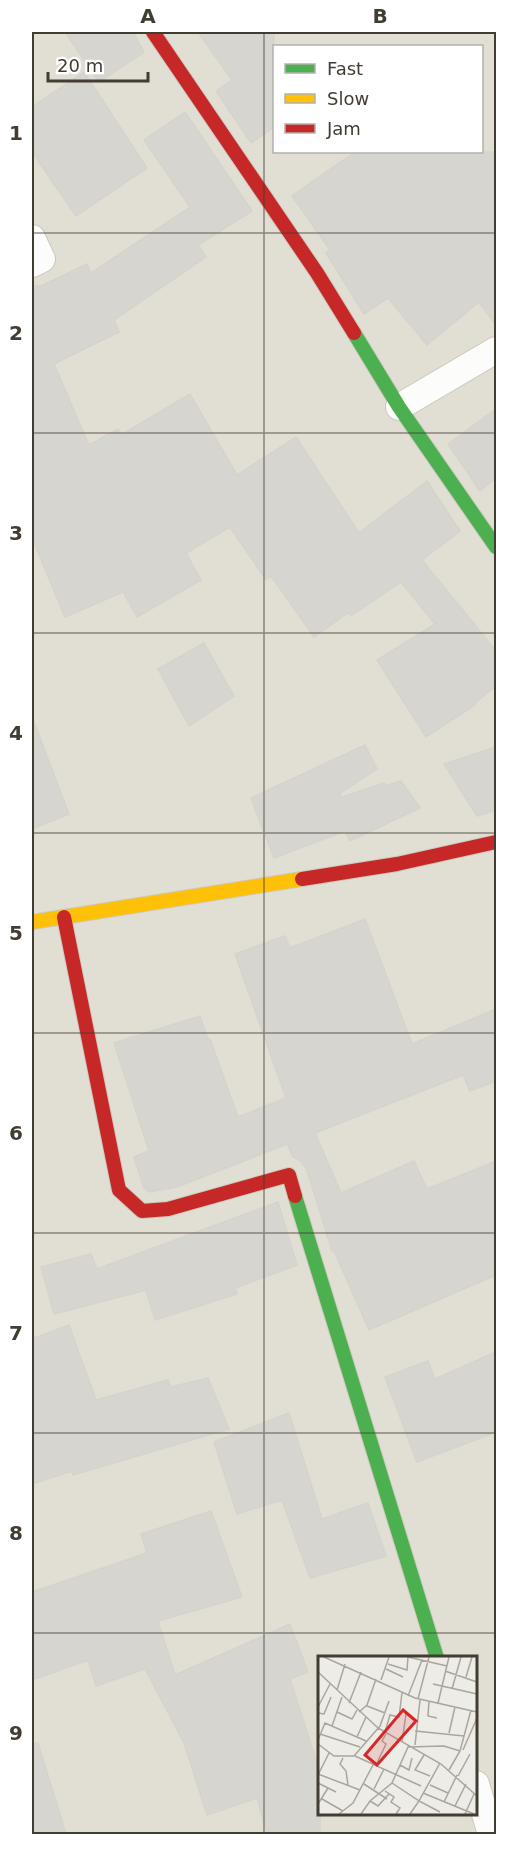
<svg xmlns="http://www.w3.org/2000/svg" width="528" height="1866" font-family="'DejaVu Sans',sans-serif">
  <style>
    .residential { fill: #e1ded3; fill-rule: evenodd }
    .building { fill: #d7d5cf; stroke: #d6d3cc; stroke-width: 1.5 }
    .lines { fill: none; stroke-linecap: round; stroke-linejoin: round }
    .street-casing { stroke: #cac8c2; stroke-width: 28 }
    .fast-casing { stroke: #ccc9bd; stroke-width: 16 }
    .slow-casing { stroke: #ccc9bd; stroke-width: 16 }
    .jam-casing { stroke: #ccc9bd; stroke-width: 16 }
    .street { stroke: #fcfcfb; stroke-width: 26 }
    .fast { stroke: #4caf50; stroke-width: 14 }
    .slow { stroke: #ffc107; stroke-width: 14 }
    .jam { stroke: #c62828; stroke-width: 14 }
    .grid { fill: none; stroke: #423d33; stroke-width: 1.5; stroke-opacity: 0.55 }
    .inset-road { fill: none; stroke: #a9a69e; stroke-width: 1.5 }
    .view { fill: #d62828; fill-opacity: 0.15; stroke: #d62828; stroke-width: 3 }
    .inset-edge { fill: none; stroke: #423d33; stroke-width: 3 }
    .neatline { fill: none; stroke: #423d33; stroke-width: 2 }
    .grid-label { font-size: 20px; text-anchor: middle; font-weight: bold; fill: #423d33 }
  </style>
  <rect width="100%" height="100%" fill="#eeece6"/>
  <!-- residential -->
  <path class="residential" d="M32,32H496V1834H32ZM274,46H482V152H274ZM320,1658H476V1814H320Z"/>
  <!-- building -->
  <path class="building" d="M65,32H133L144,52L99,82Z
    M198,32H274V127L251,143L216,91L232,80Z
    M84,72L147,168L76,216L32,152V107Z
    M185,112L252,211L198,245L206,257L114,320L119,332L54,364L89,445L118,429L121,435L190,394L237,475L296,437L359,533L427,481L460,531L422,560L496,651V686L474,704L475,705L426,737L377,660L435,624L401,582L351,616L349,612L314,637L271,576L266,580L230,527L186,553L201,580L137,617L123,592L65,617L32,538V286H41L87,264L91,273L190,207L144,140Z
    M355,152H496V325L479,302L427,345L388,298L364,314L326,253L330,250L292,196Z
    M496,409V478L480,491L448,444Z
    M204,643L234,696L189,726L158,669Z
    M32,722H34L69,814L32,829Z
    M365,745L377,769L340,793L342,797L384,783L385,786L401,781L420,808L350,841L345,831L274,858L251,798Z
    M496,747V810L477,816L444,764Z
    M365,919L412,1044L496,1009V1081L470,1091L463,1075L315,1133L341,1193L414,1161L427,1189L496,1161V1275L369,1330L334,1251H332L307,1170L301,1161L293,1157L287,1144L177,1187L149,1192L144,1188L134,1157L149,1151L114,1043L200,1016L208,1040L210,1039L238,1117L286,1098L235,954L285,936L290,948Z
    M278,1202L297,1265L235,1288L237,1294L155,1320L146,1290L54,1314L41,1267L91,1254L97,1269Z
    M69,1325L96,1400L168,1380L171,1387L208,1378L229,1429L73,1475L72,1471L32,1484V1339Z
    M496,1352V1432L417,1462L385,1377L428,1361L435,1379Z
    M289,1413L322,1519L368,1503L386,1556L310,1578L282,1500L237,1514L214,1442Z
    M211,1511L242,1597L158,1621L175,1675L290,1624L308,1672L290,1679L320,1772V1834H267L257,1798L207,1815L184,1743L145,1669L96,1686L88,1660L32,1680V1592L147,1553L141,1534Z
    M38,1743L66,1834H32V1744Z"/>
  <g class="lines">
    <defs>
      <path id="street" d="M32,238L42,259L32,264
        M399,407L496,350
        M476,1784L491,1834"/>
      <path id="fast" d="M354,333L399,407L496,547
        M295,1196L437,1658"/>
      <path id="slow" d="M32,922L302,879"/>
      <path id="jam" d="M153,32L317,273L354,333
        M302,879L397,864L496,842
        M64,917L119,1190L142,1211L168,1209L289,1175L295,1196"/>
    </defs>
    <!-- street casing -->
    <use href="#street" class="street-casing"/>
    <!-- fast casing -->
    <use href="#fast" class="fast-casing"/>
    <!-- slow casing -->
    <use href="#slow" class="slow-casing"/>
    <!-- jam casing -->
    <use href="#jam" class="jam-casing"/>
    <!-- street -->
    <use href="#street" class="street"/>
    <!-- fast -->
    <use href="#fast" class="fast"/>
    <!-- slow -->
    <use href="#slow" class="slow"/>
    <!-- jam -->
    <use href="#jam" class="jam"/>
  </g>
  <!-- grid -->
  <path class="grid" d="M264,32V1834M32,233H496M32,433H496M32,633H496M32,833H496M32,1033H496M32,1233H496M32,1433H496M32,1633H496"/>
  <!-- overview -->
  <g transform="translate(318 1656)">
    <rect width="159" height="159" fill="#eeece6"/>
    <path class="inset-road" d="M6,1L97,42L159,56M70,8L89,14L90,1L129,10M68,13L85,21M127,15L159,26M0,16L60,72L123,108L159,140M148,21L154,1M63,24L71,1M115,28L159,38M134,33L143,1M19,34L27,8M90,40L104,4M100,43L111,1M111,45L110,60L119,62M31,47L43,16M120,47L131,1M49,50L67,57M0,51L12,28M19,56L34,63L39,54M41,56L49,49L58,23M0,57L6,58L13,41M14,70L24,41M97,75L146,80M67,76L72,59L81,61L84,37M131,77L137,51M2,78L42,91M39,81L48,61M0,84L7,67L48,85M84,86L88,58M0,88L16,100H36L62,70L71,45M97,89L102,44M145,94L159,62M106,99L97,114L112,120M37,100L103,130M25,102L22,108L28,115L30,129M122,107L101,145L122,156M58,109L68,88L64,85L68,78M82,109L91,114L94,102M131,114L142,95L153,54M0,118L42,134M0,119L11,97M140,120L152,98M0,127L18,136M74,127L101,145L92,158M46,128L69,143M112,129L130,137M56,133L66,113M67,135L76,141L73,146L82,152L78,158M105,137L156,158M4,143L25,155M52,145L60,150L71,138M126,146L139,119M0,148L10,132M137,150L148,128M21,158L35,147L55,109M43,158L52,145L74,127L90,91L126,90L142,95M147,158L156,138"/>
    <path class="view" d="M85,54L98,65L59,109L47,99Z"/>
    <rect width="159" height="159" class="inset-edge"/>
  </g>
  <!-- border -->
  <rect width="528" height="1866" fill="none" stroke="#ffffff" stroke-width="66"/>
  <!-- legend -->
  <rect x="273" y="45" width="210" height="108" fill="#ffffff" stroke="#b3b1ad" stroke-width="1.5"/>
  <rect x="285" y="64" width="30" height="9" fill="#4caf50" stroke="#b3b1ad" stroke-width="1.5"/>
  <text x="327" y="75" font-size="18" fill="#423d33">Fast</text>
  <rect x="285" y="94" width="30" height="9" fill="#ffc107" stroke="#b3b1ad" stroke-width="1.5"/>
  <text x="327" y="105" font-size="18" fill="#423d33">Slow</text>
  <rect x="285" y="124" width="30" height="9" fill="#c62828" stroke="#b3b1ad" stroke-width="1.5"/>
  <text x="327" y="135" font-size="18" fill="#423d33">Jam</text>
  <!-- scale -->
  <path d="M48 72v9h100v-9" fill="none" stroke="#423d33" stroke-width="3"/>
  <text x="57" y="72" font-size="18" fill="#423d33" stroke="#ffffff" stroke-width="4.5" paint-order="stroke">20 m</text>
  <rect x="33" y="33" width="462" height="1800" class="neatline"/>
  <g class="grid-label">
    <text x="148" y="23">A</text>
    <text x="380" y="23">B</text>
    <text x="16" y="140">1</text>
    <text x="16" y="340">2</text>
    <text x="16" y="540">3</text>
    <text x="16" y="740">4</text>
    <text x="16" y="940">5</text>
    <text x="16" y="1140">6</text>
    <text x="16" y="1340">7</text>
    <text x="16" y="1540">8</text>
    <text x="16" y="1740">9</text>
  </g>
</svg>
